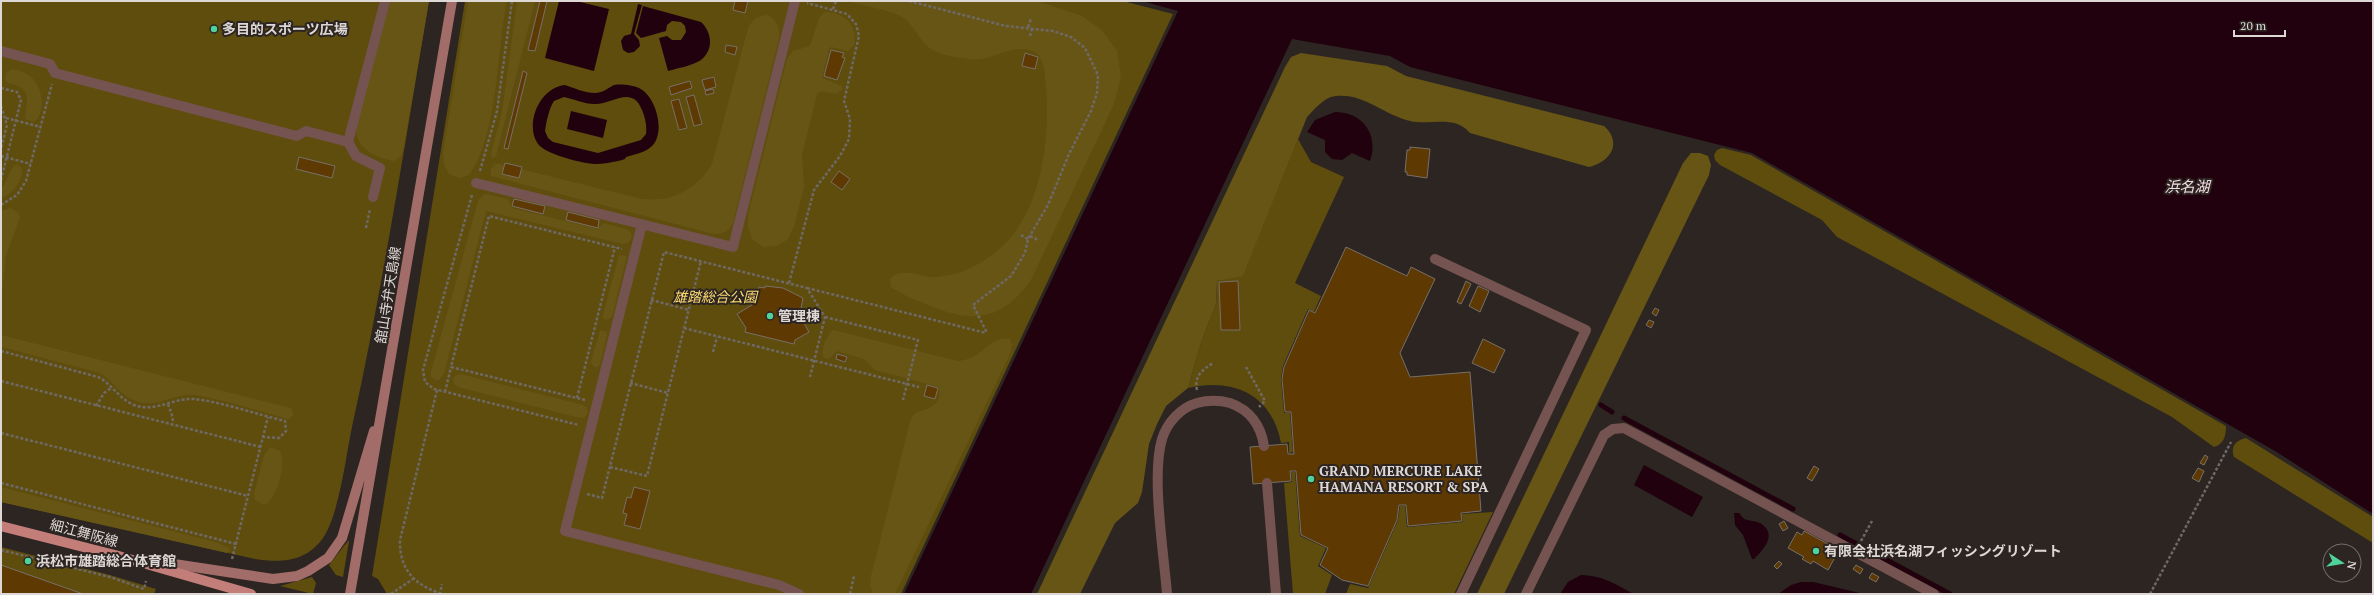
<svg xmlns="http://www.w3.org/2000/svg" width="2374" height="595" font-family="'PT Serif','Noto Sans JP',serif">
  <style>
    .green { fill: #5f4d0d }
    .forest { fill: #675516 }
    .water { fill: #21010d; fill-rule: evenodd }
    .lines { fill: none; stroke-linecap: round; stroke-linejoin: round }
    .stream { stroke: #21010d; stroke-width: 5 }
    .building { fill: #5e3901; stroke: #76706a }
    .path { stroke: #6f6966; stroke-width: 2.5; stroke-dasharray: 3 2; stroke-linecap: butt }
    .lane { stroke: #755351; stroke-width: 10 }
    .street { stroke: #755351; stroke-width: 10 }
    .secondary { stroke: #a26c68; stroke-width: 10 }
    .primary { stroke: #c37e7a; stroke-width: 10 }
    .poi-dot { fill: #4ed39a; stroke: #2c2522; stroke-width: 1.5 }
    .labels { text-anchor: middle; stroke-width: 4; stroke-linejoin: round; paint-order: stroke }
    .poi-label { font-size: 14px; font-weight: bold; fill: #ddd8d6; stroke: #2c2522; text-anchor: start }
    .street-label { font-size: 14px; fill: #ddd8d6; stroke: #2c2522 }
    .park-label { font-size: 14px; font-style: italic; fill: #ffdd71; stroke: #2c2522 }
    .water-label { font-size: 15px; font-style: italic; fill: #f4dde3; stroke: #2c2522 }
  </style>
  <rect width="100%" height="100%" fill="#2c2522"/>
  <!-- green -->
  <path class="green" d="M1,1H429C405,143 383,286 352,427C346,456 339,515 323,538C306,562 281,563 255,559L1,502Z
    M465,1H1123L1173,14L901,594H387L378,579L372,576Z
    M1298,139L1311,162L1344,177L1295,283L1321,296L1314,312L1308,309L1283,366L1281,379L1284,413H1290L1293,452L1289,453V442L1281,443C1272,395 1234,377 1188,388L1201,343L1216,304L1217,281L1243,275Z
    M1722,148L1751,155L2226,426C2226,436 2224,444 2214,447L2172,417L1837,237L1822,220L1720,165L1715,160L1714,155L1717,150Z
    M2246,438L2373,517V543L2234,457C2230,447 2236,440 2246,438Z
    M1291,472H1295L1300,536L1326,548L1318,566L1332,575L1325,594H1293L1284,483L1292,482Z
    M1400,506H1405L1407,527L1463,522L1462,514L1493,512L1454,594H1346L1350,584L1368,588L1398,520Z
    M348,541H349L343,577L336,575L329,565Z
    M1,547L110,575L156,589L154,594H1Z
    M312,577L316,583L313,594L280,586Z"/>
  <!-- forest -->
  <path class="forest" d="M389,1H429L404,146L401,156L394,161C376,159 355,147 356,128Z
    M468,1H507C497,49 498,137 469,175L459,178L449,174L444,165L443,153Z
    M517,1H535L496,156L492,158L491,154L502,112Z
    M848,1H1037L1082,16L1102,30L1117,51L1121,77L1114,104L1031,280C1003,319 976,324 933,307C918,301 904,296 891,287L890,279C902,267 917,276 932,277C939,277 947,275 954,274C969,271 986,260 998,250C1042,213 1050,140 1046,87C1045,77 1045,59 1036,53C1016,40 990,63 969,59C958,58 940,55 931,49C918,40 914,23 900,16C884,8 864,7 848,1Z
    M824,12C845,12 858,25 854,45L848,51L831,47L829,49L822,78L842,86V90L836,94L821,91L817,94L802,155L804,187L794,227L787,240L776,246L763,247L752,239L748,227V215L787,59L793,51L810,46L819,18Z
    M768,15C778,21 780,27 779,39L733,223C729,231 724,234 714,234L491,176V169L494,164H500L642,199C673,202 696,190 712,164L748,28C753,19 757,16 768,15Z
    M1301,53L1387,66L1406,76L1604,126C1623,143 1610,162 1589,167L1470,133C1454,114 1431,126 1410,121C1384,115 1364,93 1336,96C1324,97 1315,109 1307,117L1243,276L1217,281L1216,304L1201,343L1188,388L1166,406L1157,424L1149,444L1142,492L1138,503L1115,523L1080,594H1037L1285,67L1291,57Z
    M13,69C21,71 28,73 33,79C43,89 46,113 34,122L25,119C25,107 32,94 20,87C15,84 10,84 5,81L6,73Z
    M1691,153H1700L1708,156L1711,165L1709,175L1504,594H1477L1683,163Z
    M17,164L22,168C23,180 13,195 1,198V188C9,182 8,168 17,164Z
    M485,194L508,199L512,208L597,229L604,223L626,229L631,232L632,238L628,243L622,244L486,211L444,374L438,381L431,377V372L478,201Z
    M10,208L19,213L20,218L6,256L1,301V211Z
    M619,255L626,256V260L612,317L606,320L603,318V314Z
    M600,330L607,332V336L600,364L598,367H594L591,362Z
    M833,330L958,361C984,359 989,335 1010,339L1012,345L1010,354L895,594H874L870,586L871,576L910,422L914,414C927,408 943,407 939,387L875,370L864,359L837,351L829,359L824,358C820,350 826,336 833,330Z
    M1,335L291,408L294,415L288,419C258,411 226,400 196,395C175,392 157,409 136,401C121,396 113,381 100,373L2,347Z
    M461,374L583,405L587,408L588,413L585,417L580,418L458,387L454,384L453,379L456,375Z
    M270,447L280,451C286,465 278,497 265,505L255,500L254,494L264,455Z
    M1,487L215,542L229,548L230,551L227,553L1,502Z"/>
  <!-- water -->
  <path class="water" d="M559,1H576L609,9L594,71L545,58Z
    M1142,1H2373V514L2275,451L1752,153L1410,67L1390,56L1292,39L1031,594H904L1178,11Z
    M638,4L642,5L634,34L639,40L640,46L634,52L628,53L623,50L621,41L624,36L631,34Z
    M643,6L701,22C712,32 714,50 701,60C692,66 678,68 668,71L659,38L667,36L672,40H681L686,32L685,26L681,22L672,21L667,25L666,31L641,38L636,33Z
    M565,85C574,88 585,93 595,93C602,93 607,89 612,86C617,83 632,85 639,88C656,96 666,132 652,146C645,153 635,154 626,157L625,159C620,161 603,164 598,164C586,165 545,154 538,144C524,124 540,87 565,85ZM564,97C574,99 584,104 594,104C612,105 632,84 642,110C645,117 647,125 646,134L641,140L598,153L553,142L548,138L545,131C546,123 549,108 554,101Z
    M571,111L607,120L603,138L567,129Z
    M1335,112C1363,112 1379,135 1370,161L1352,153L1342,160L1332,159L1325,152V140L1307,132L1315,120Z
    M1644,465L1703,497L1692,517L1634,485Z
    M1734,513H1739L1744,519C1750,521 1755,521 1760,523C1778,534 1764,549 1754,559H1752L1743,535L1735,525Z
    M1581,575C1605,576 1614,584 1634,594H1560L1568,582Z
    M1801,582H1813L1864,594H1778L1791,585Z"/>
  <g class="lines">
    <!-- stream -->
    <path class="stream" d="M1601,405L1612,412
      M1624,418L1793,509
      M1840,535L1950,594"/>
  </g>
  <!-- building -->
  <path class="building" d="M540,1H547L535,51L528,50Z
    M735,1H748L745,13L733,10Z
    M726,45L737,47L735,55L725,52Z
    M831,50L844,53L842,57L845,58L837,80L824,76Z
    M1025,53L1038,57L1035,69L1022,66Z
    M523,71L527,73L508,149L504,148Z
    M714,77L716,87L705,90L702,80Z
    M690,81L692,88L671,95L669,87Z
    M713,89L714,93L706,95L705,91Z
    M694,95L702,124L694,126L686,97Z
    M679,99L687,128L679,130L671,101Z
    M1410,147L1430,149L1427,178L1407,175V172H1405L1407,150H1410Z
    M299,157L335,166L332,178L296,169Z
    M505,163L522,167L519,178L502,174Z
    M839,171L850,179L842,190L831,182Z
    M514,199L545,206L543,214L512,206Z
    M568,212L599,220L598,228L566,220Z
    M1346,247L1407,276L1411,267L1435,279L1400,353L1410,377L1470,372L1481,511L1461,513L1462,521L1408,526L1406,505H1399L1397,520L1368,586L1342,580L1320,565L1328,548L1301,535L1296,471H1290L1291,481L1253,484L1250,447L1287,444L1288,454H1294L1291,412H1285L1282,379L1284,367L1309,310L1315,313Z
    M1238,281L1240,330H1221L1219,282Z
    M1466,281L1471,284L1461,304L1457,302Z
    M765,286L783,288L803,298L801,308L804,313L801,318L809,332L795,340L794,344L745,332L746,328L737,314L752,305L749,294L755,292L757,294L759,287L765,288Z
    M1478,286L1489,291L1480,312L1469,306Z
    M1655,308L1659,310L1656,316L1652,313Z
    M1649,320L1654,322L1651,328L1646,325Z
    M1483,339L1505,350L1494,373L1472,363Z
    M837,354L847,357L845,362L836,359Z
    M927,385L938,388L935,399L924,396Z
    M2205,455L2208,457L2204,465L2200,463Z
    M1814,466L1819,469L1812,481L1807,478Z
    M2198,468L2204,471L2199,482L2192,478Z
    M634,487L650,491L640,529L624,525L627,514L623,513L627,497L631,498Z
    M1784,521L1788,528L1783,531L1779,524Z
    M1804,531L1839,550L1828,570L1813,561L1811,564L1802,559L1804,557L1788,548L1797,532L1802,535Z
    M1779,561L1782,564L1777,569L1774,566Z
    M1,565L83,594H1Z
    M1856,565L1863,569L1860,574L1853,569Z
    M1872,573L1879,577L1876,582L1869,578Z"/>
  <g class="lines">
    <!-- path -->
    <path class="path" d="M909,1L1006,26L1053,31L1071,37L1085,48L1098,75L1097,93L1091,111L1069,154L1048,205L1028,239L1025,253L1011,276L973,305L987,333
      M833,9L836,1
      M1028,27L1031,19
      M1030,36L1032,28
      M1,88L17,92L21,100L1,180
      M1,106L7,125L1,149
      M6,118L41,127
      M1,156L31,164
      M480,171L497,111L512,1
      M472,195L423,370L425,382L434,389L579,425
      M1,205L17,195L26,181L52,84
      M366,228L370,209
      M1021,235L1028,239
      M1030,236L1038,240
      M789,283L814,190L840,156L849,139L850,119L844,101L859,36L856,24L847,14L807,3
      M807,288L986,333
      M651,300L689,310
      M825,317L918,340L903,400
      M684,328L919,387
      M1,351L98,377C112,384 119,399 134,405C155,413 172,398 193,399C219,401 259,415 285,421L286,431L279,438L263,437
      M713,352L717,337
      M1246,367L1265,401L1259,407
      M1,381L261,447
      M630,383L668,393
      M437,390L400,540C399,568 414,585 440,593L442,584
      M1197,390C1194,376 1202,370 1213,363
      M445,392L451,367
      M577,398L615,247
      M585,400L451,367L489,216L622,249
      M168,404L173,418L172,425
      M96,406L104,393L111,388
      M1,433L248,496
      M610,467L647,476L701,261
      M1,483L236,544
      M587,494L602,498L664,252L807,288L825,317L810,377
      M1861,541L1872,521
      M1,550L110,577L144,589L146,581
      M232,559L268,417
      M391,594L413,579
      M850,594L854,576
      M2150,594L2231,442"/>
    <!-- lane -->
    <path class="lane" d="M1,51L50,64L55,73L297,136L306,131L348,142L356,156L380,168L373,197
      M348,142L385,1
      M476,183L733,247L795,1
      M642,224L565,531L683,561
      M1435,259L1586,330L1461,594
      M1267,483L1276,594
      M1167,594C1164,554 1151,476 1162,439C1167,423 1180,408 1197,403C1208,400 1219,400 1230,403C1250,410 1261,426 1264,446"/>
    <!-- street -->
    <path class="street" d="M683,561L779,585L799,594
      M1526,594L1604,435L1613,429L1624,428L1934,594"/>
    <!-- secondary -->
    <path class="secondary" d="M141,559L273,579L297,576L308,571L328,558L342,538L374,431
      M350,594L452,1"/>
    <!-- primary -->
    <path class="primary" d="M1,526L115,555L251,594"/>
  </g>
  <!-- markers -->
  <g class="poi-dot">
    <circle cx="214" cy="29" r="4"/>
    <circle cx="770" cy="316" r="4"/>
    <circle cx="1311" cy="479" r="4"/>
    <circle cx="1816" cy="551" r="4"/>
    <circle cx="28" cy="561" r="4"/>
  </g>
  <g class="labels">
    <!-- poi labels -->
    <g class="poi-label">
      <text x="222" y="34">多目的スポーツ広場</text>
      <text x="778" y="321">管理棟</text>
      <text x="1319" y="476">GRAND MERCURE LAKE<tspan x="1319" dy="16">HAMANA RESORT &amp; SPA</tspan></text>
      <text x="1824" y="556">有限会社浜名湖フィッシングリゾート</text>
      <text x="36" y="566">浜松市雄踏総合体育館</text>
    </g>
    <!-- street labels -->
    <g class="street-label">
      <text transform="translate(388 295) rotate(-81)" y="5">舘山寺弁天島線</text>
      <text transform="translate(84 533) rotate(15)" y="5">細江舞阪線</text>
    </g>
    <!-- park labels -->
    <g class="park-label">
      <text x="715" y="302">雄踏総合公園</text>
    </g>
    <!-- water labels -->
    <g class="water-label">
      <text x="2187" y="192">浜名湖</text>
    </g>
  </g>
  <!-- border -->
  <rect width="2374" height="595" fill="none" stroke="#ddd8d6" stroke-width="4"/>
  <!-- north arrow -->
  <g transform="translate(2342 563) rotate(102)"><circle r="19" fill="#2c2522" stroke="#736d6a"/>
  <path d="M0-3L7 15L0 10L-7 15Z" fill="#4ed39a"/>
  <text y="-6" font-size="11" font-weight="bold" text-anchor="middle" fill="#ddd8d6">N</text>
  </g>
  <!-- scale -->
  <path d="M2234 30v6h51v-6" fill="none" stroke="#ddd8d6" stroke-width="2"/>
  <text x="2240" y="30" font-size="12" fill="#ddd8d6" stroke="#2c2522" stroke-width="3" paint-order="stroke">20 m</text>
</svg>
